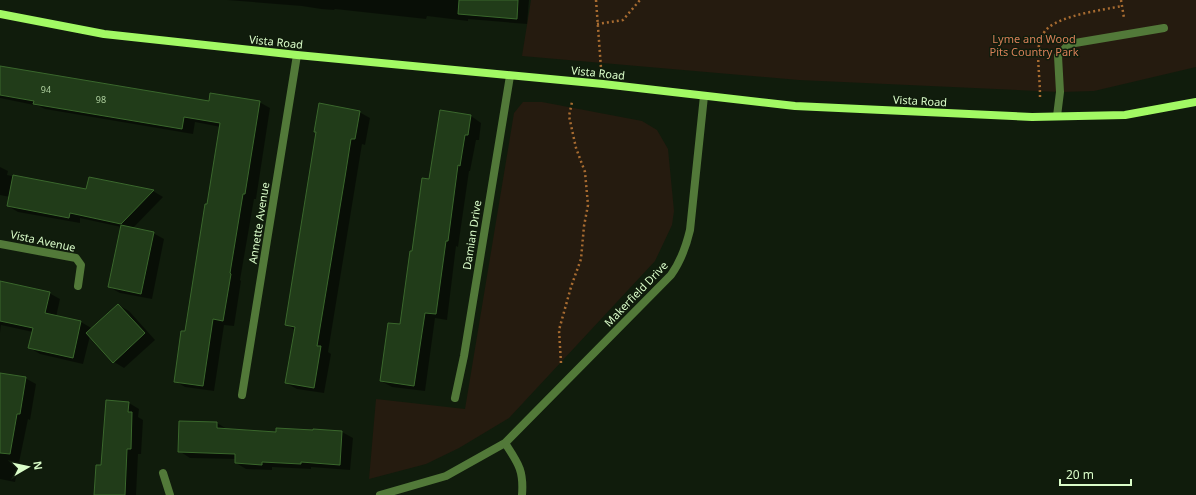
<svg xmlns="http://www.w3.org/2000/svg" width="1196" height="495" font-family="'Noto Sans',sans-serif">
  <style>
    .green { fill: #251b0f }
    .shadow { fill: #0007 }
    .building { fill: #213c19; stroke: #3a672c }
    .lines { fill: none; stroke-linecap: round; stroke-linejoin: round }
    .path { stroke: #a86c31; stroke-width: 2.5; stroke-dasharray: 2 3; stroke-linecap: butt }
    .service { stroke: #527939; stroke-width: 8 }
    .minor { stroke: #527939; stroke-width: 8 }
    .secondary { stroke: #a2f964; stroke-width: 8 }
    .labels { text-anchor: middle; stroke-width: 3; stroke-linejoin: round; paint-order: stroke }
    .number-label { font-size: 9px; fill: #accd9d }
    .park-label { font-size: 11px; fill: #d88059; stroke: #101c0c }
    .street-label { font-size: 11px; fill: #dafdc9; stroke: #101c0c }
  </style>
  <rect width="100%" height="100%" fill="#101c0c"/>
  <!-- green -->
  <path class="green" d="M531,0H1196V67L1094,91L1060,92L799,80L522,56Z
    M523,102H542L642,121L657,130L668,149L674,211L672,225L655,261L509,418L459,448L426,464L369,479L376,399L465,409L514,113Z"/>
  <!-- shadow -->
  <path class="shadow" d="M227,0H529L527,24L468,19V21L427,16L426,19L335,9L334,10L321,9L302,6Z
    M0,67L209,103L259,102L270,108L256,199H254L240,280L241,281L234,326L224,325L214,391L185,387L175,381L186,332L221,127L195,122L193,134L45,109L39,106L0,98Z
    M359,112L370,118L365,145L362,144L328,352L331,354L324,393L297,389L286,383L295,330L286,324Z
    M471,116L481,123L479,140H476L470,171H469L458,247L456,246L447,320L435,318L425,391L392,387L381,381L401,325L413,252L430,180Z
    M0,167L8,171L7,175L87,190L89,178L153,191L163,197L132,229L153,233L164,239L152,299L120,293L109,287L121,227L80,218V223L18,212L8,206L10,197L0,195Z
    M0,282L49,293L60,299L56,317L81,322L93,329L118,305L129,311L155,340L124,368L114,362L90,336L83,364L40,354L30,348L33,332L1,325L0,333Z
    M0,374L25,378L36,384L30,420L28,419L15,482L0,479Z
    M129,403L139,409L138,417L143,420L141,454H138L136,495H96L102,466Z
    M217,423L227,429L277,433L314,431V430L342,432L353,438L350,470L311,467V469L272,467V470L246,469L236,463V459L190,458L179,451Z"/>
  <!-- building -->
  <path class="building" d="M459,0H518L517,19L458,14Z
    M0,66L209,101L210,93L260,101L245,194H243L230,273L231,274L223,321L213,319L203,386L174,382L181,331H185L205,204H207L220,123L184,117L182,129L33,104L34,101L0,95Z
    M319,103L360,111L355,139H351L345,177L317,346H321L314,388L285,383L295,327L285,325L316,132H314Z
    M440,110L471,115L468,135H465L460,166L458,165L448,241H446L436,314L425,313L414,386L380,381L388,323L400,324L410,251H412L422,178L429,179Z
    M13,175L86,189L89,177L154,190L121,224L70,213L69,218L7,206Z
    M121,225L154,232L141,294L108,287Z
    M0,281L50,292L45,313L81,321L73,358L28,348L33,328L0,321Z
    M118,304L145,333L113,363L86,333Z
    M0,373L26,377L20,414H17L10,454L0,453Z
    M106,400L129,402L128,412H132L131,449H127L125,495H94L96,465H101Z
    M179,421L217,422V428L276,432V428L313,430V429L342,431L340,465L301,462V464L262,462V465L235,463V454L178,452Z"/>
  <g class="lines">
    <!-- path -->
    <path class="path" d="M596,0L601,68
      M1121,0L1124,18
      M597,24L623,20L640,0
      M1040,97C1040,82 1038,66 1038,51C1039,43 1042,33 1048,28C1063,15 1102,10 1122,6
      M561,363L559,330L571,287L581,259L584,226L588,205L585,172L576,148L569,116L572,102"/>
    <!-- service -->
    <path class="service" d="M1057,116L1060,92L1058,56L1069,44L1164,28"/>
    <!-- minor -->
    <path class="minor" d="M0,244L76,258L81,265L78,286
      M242,395L297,55
      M455,398L464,356L510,76
      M505,443C518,463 524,470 522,495
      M163,473L170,495
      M380,495L446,476L505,443L671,275C681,261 686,247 690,230L704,96"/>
    <!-- secondary -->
    <path class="secondary" d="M0,14L104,34L297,55L603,84L795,106L1032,117L1125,115L1196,102"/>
  </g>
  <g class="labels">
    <!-- number labels -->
    <g class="number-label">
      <text x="46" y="93">94</text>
      <text x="101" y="103">98</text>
    </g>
    <!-- park labels -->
    <g class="park-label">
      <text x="1034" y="43">Lyme and Wood<tspan x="1034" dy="13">Pits Country Park</tspan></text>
    </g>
    <!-- street labels -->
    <g class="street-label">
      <text transform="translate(276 42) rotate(6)" y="4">Vista Road</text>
      <text transform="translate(598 73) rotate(6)" y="4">Vista Road</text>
      <text transform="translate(920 101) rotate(3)" y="4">Vista Road</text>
      <text transform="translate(259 223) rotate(-81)" y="4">Annette Avenue</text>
      <text transform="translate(472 235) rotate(-81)" y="4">Damian Drive</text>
      <text transform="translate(43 241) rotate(12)" y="4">Vista Avenue</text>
      <text transform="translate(636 294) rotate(-46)" y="4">Makerfield Drive</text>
    </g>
  </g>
  <!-- north arrow -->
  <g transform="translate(28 467) rotate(81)" stroke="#101c0c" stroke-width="3" paint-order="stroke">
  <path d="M0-3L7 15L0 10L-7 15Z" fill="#dafdc9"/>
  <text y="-6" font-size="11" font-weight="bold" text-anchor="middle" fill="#dafdc9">N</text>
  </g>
  <!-- scale -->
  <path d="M1060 479v6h71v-6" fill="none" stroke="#dafdc9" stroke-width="2"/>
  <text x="1066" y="479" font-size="12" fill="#dafdc9" stroke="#101c0c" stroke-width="3" paint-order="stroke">20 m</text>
</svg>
